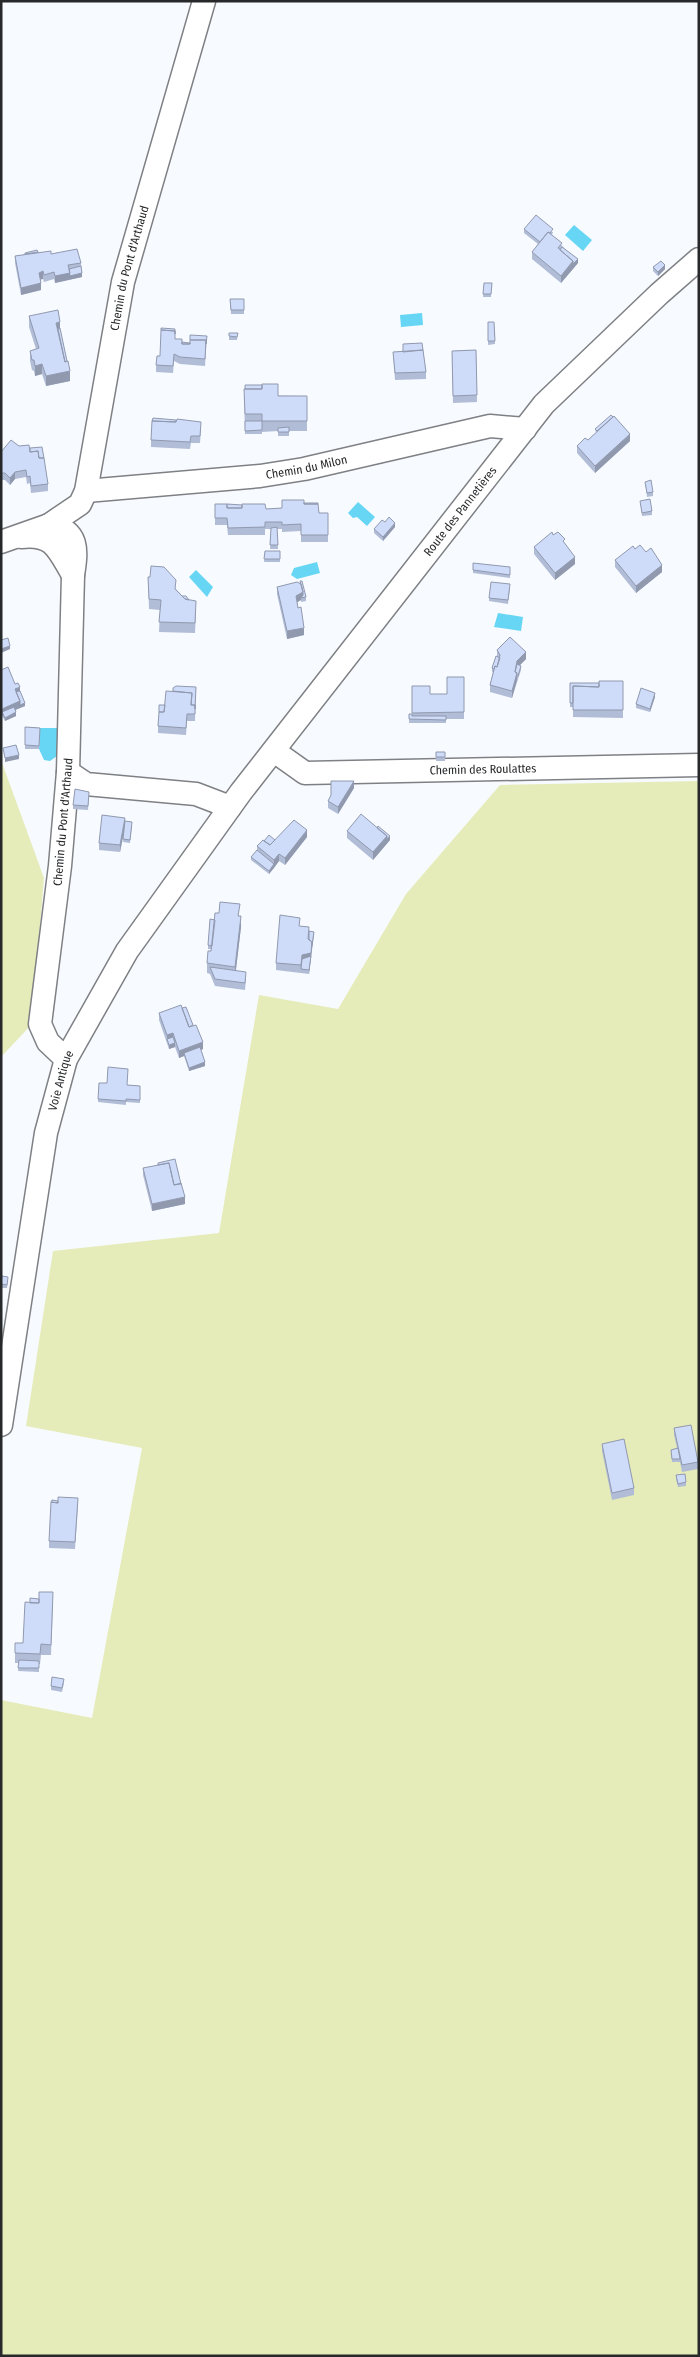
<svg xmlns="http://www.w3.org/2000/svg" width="700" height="2357" font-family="'Fira Sans Condensed',sans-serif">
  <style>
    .green { fill: #e5ecb9 }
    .water { fill: #66d6f4 }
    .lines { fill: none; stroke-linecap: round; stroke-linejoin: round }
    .minor-casing { stroke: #7e8084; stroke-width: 25 }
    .minor { stroke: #fff; stroke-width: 22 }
    .wall { fill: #b1bcd6 }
    .shaded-wall { fill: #9099ae }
    .building { fill: #cedbf9; stroke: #9099ae }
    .labels { text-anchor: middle; stroke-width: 5; stroke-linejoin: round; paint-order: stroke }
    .street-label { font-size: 12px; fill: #27282a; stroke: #fff }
  </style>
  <rect width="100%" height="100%" fill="#f7faff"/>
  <!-- green -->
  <path class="green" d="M1,760L44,878L32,1024L1,1057Z
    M699,781V2356H1V1700L92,1718L142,1448L26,1426L53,1251L219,1233L259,995L338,1009L406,894L500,785Z"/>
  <!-- water -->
  <path class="water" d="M574,225L592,240L583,251L565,235Z
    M422,313L423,325L401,327L400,315Z
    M358,502L375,517L367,526L357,517L353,518L348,513Z
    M317,562L320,573L297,579L291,575L294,568Z
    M196,570L213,587L207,597L189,577Z
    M498,613L523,617L521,631L494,627Z
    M40,728H57V756L50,761L44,760L39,749Z"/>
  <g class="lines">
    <defs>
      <g id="minor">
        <path id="s1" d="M86,491L260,476L304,469L490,426L525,429"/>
        <path id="s2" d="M49,525L80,504L86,491L123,282L204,1"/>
        <path d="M21,537C54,533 58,550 73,575"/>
        <path d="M1,542L49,525C79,530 77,550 73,575L68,772L60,866L40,1024L48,1042L66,1059"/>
        <path id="s3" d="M274,751L305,773L699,765"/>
        <path d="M68,772L86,784L196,794L230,807"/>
        <path id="s4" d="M1,1425L46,1133L66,1059L127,951L241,792L544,404L659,294L699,259"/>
      </g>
    </defs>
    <!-- minor casing -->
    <use href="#minor" class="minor-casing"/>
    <!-- minor -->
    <use href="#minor" class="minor"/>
  </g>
  <!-- wall -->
  <path class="wall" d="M524,229L553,232L552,235L578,263L561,283L532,259V252L538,244L524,233Z
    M38,252L51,254L81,263L82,277L55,283L54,279L44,282L43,279H40L41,290L21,295L15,263V256Z
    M653,267L665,269L658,276L653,271Z
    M484,283H492L491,297H483Z
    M230,299H244V314H231Z
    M29,316L60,328L70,381L46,386L42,374L35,376L34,371L32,370L30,361V351L36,349L29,327Z
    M488,322H494L495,344L488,345Z
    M175,329V339L182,344L190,343L207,336L205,366L180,364L174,361L173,373L156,372V365L160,356Z
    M229,333H238L237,340H229Z
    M423,350L426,372V379L395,380L393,352Z
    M476,350L477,402L453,403L452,351Z
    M244,395L307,396V431H289V436H278V431L262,432V425V434H245Z
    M201,429L200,443H191L190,449L151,447V440Z
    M595,429L630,441L595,473L577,453V446L588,440L596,433Z
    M19,446L30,448L48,484V491L31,493L30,483L27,484L26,477L15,479L10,485L5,480H1V452Z
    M645,482L653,492V496L647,497Z
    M640,501L652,511V515L642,516Z
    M215,504H227L266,509L282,508L304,504L319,513H328V542H301V531L282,532V529H277L278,549H270L271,529H265V535H228L227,525H215Z
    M385,522L395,527L383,541L374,533V529Z
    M553,535L565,544L575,564L555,580L534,554V547Z
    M634,548L662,572L636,593L615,567V560Z
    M265,551H280V562H264Z
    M510,567V578L473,573V570Z
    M148,577L176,589L196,611L195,633L159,632L160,610L149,609Z
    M277,587L306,597V601L301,602V600L297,602L304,635L287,639L277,594Z
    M510,588L508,604L489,601V598Z
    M497,650L526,659L520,665L521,670L512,698L490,692V685L493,672H492V668L497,657Z
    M1,670L15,684L20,691L25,706L15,710L16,716L5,721L1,714Z
    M464,677V719H446V723H409V714H412V686L430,694H447Z
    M623,681V718L573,717V707H570V683H599Z
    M196,687L195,721H187L186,735L158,733V726L165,705L173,691Z
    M655,697L650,712L636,708V704Z
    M25,727L40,728L39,749H25Z
    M436,752H445V761H436Z
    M354,788L338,814L328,808V801Z
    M89,795L88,810L73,809V805Z
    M125,821L132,826L130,843L123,842L124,834L120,852L99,850V843Z
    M347,831L390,840L373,860L347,838Z
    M307,837L285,865L279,861L269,874L251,860V857L257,850V846L264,841Z
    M239,916L241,927L236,970L246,979L245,990L215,986L210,974L207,973V963L211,949H208V945L215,920Z
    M299,926L309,931L314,935L309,974L276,970V963Z
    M159,1013L203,1049L201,1050L205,1066L189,1071L184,1056L179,1058L175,1047L169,1049L159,1020Z
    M127,1085L140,1086V1103L126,1102V1105L98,1102V1099Z
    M143,1168L181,1184L185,1204L152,1211L143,1175Z
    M8,1280L7,1288H1V1282Z
    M674,1428L698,1462V1469L682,1472L680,1462H672L671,1450L677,1448L674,1435Z
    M602,1444L634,1488V1495L612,1500L602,1451Z
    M676,1475L686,1482V1486L678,1487L676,1479Z
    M78,1505L75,1549L49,1548V1541Z
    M53,1603L51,1655H41L40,1664H39V1672L18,1671L19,1663H15V1643H23Z
    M64,1683L62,1692L51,1690V1686Z"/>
  <!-- shaded-wall -->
  <path class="shaded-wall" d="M578,259V263L561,283V276L573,261Z
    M665,265V269L658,276V272Z
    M43,271V279L39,280V273Z
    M70,273H82V277L55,283V276Z
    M41,283V290L21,295V288Z
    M60,322V332L57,333L56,323Z
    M42,364V374L35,376V366Z
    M70,371V381L46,386V376Z
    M630,434V441L595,473V466Z
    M15,472V479L10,485V478Z
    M395,523V527L383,541V537Z
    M575,557V564L555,580V573Z
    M662,565V572L636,593V586Z
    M303,592V598H301V600L296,603V596Z
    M304,628V635L287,639V631Z
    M10,646V649L1,653V649Z
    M526,652V659L517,668L515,675V672L517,661Z
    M517,673V680L512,698V691Z
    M20,687V694L16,696L15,689Z
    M655,693V697L650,712V709Z
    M20,701V708L3,715L2,712V716V709Z
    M25,703V706L20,708V705Z
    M16,712V716L5,721V718Z
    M19,755V759L5,762V758Z
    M354,781V788L338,814V807Z
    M125,818V825L120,852V845Z
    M307,830V837L285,865V858Z
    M387,836H390V840L373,860V852Z
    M279,854V861L274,868V860Z
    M274,864V868L269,874V871Z
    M241,916V927L235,977V967Z
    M314,932L309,974V970L301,969V972V965L302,955Z
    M173,1033V1040L167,1039V1035Z
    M203,1042V1049L185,1056L184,1053V1056L179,1058V1051Z
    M175,1043V1047L169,1049V1045Z
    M205,1062V1066L189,1071V1068Z
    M185,1197V1204L152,1211V1204Z"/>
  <!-- building -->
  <path class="building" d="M536,215L553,229L550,233L548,232L540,242L524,229Z
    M548,232L562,243L558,248L573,261L561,276L532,252Z
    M562,247L578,259L573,264V261L560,250Z
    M77,249L81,263L68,265L70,273L55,276L54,272L44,275L43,271L39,273L41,283L21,288L15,256L51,251V254Z
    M37,250L38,252L25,254V253Z
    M661,261L665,265L658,272L653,267Z
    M81,266L82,273L70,276L69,269Z
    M484,283H492L491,294H483Z
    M230,299H244V310H231Z
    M58,310L60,322L56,323L65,362L68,361L70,371L46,376L42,364L35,366L34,360H32L30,351L39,348L29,316Z
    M488,322H494L495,341H488Z
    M60,328L67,361L65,362L58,329Z
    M161,328L175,329V334V331L161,330Z
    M161,330L175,331V339H182V344H190V340H206L205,359L180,357L174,354L173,366L156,365L157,356H160Z
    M229,333H238L237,337L229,336Z
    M190,335L207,336L206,344V340H190Z
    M182,342L190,343V344H182Z
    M422,343L423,350L403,352V344Z
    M423,350L426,372L395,373L393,352Z
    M476,350L477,395L453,396L452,351Z
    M262,384H278V396H307V421H262V414H245L244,389H262Z
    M245,385H262V389H245Z
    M611,415L613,417L597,431L595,429Z
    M614,416L630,434L595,466L577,446L585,438L588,440Z
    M153,418L176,420V422L152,421Z
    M177,419L201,422L200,436H191L190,442L151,440L152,421L176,422Z
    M245,421H262V430L245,431Z
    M289,427V432H278V428Z
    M11,440L19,446L29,445L30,452L38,451L39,458H44L48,484L31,486L30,476L27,477L26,470L15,472L10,478L5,473H1V452Z
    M42,447L44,458H39L38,451L30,452V448Z
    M651,480L653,492L647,493L645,482Z
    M650,499L652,511L642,513L640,501Z
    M282,500H304V504H318L319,513H328V535H301V524L282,525V522H265V527L228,528L227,518H215V504H227V508H242V504H265L266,509L282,508Z
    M304,503H318V504H304Z
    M227,504L242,505V508H227Z
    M389,517L395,523L383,537L374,529L382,520L385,522Z
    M277,527L278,545H270L271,528Z
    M552,532L553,535L558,532L565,539L563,541L575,557L555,573L534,547Z
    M640,545L646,552L651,548L662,565L636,586L615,560L633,546L635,549Z
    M265,551H280V559H264Z
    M473,563L510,567V575L473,570Z
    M151,566L164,567L176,580L175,589L185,599L196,601L195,623L159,622L161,600L149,599L148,577H150Z
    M300,581H302L306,597L301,598L303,595V592Z
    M297,582L301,584L303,592L296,596L298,608L301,607L304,628L287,631L277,587Z
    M491,582L510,584L508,600L489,598Z
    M182,596H186L189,600L185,599Z
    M510,637L526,652L517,661L515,672L517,673L512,691L490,685L495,666L497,667L500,655L497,650Z
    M8,638L10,646L1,649V640Z
    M496,656L500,658L497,667L495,666L494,669L492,668Z
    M517,664L521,666L518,676H517V673L515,672Z
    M8,667L15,684L18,683L20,687L15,689L20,701L2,709L1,707V670Z
    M447,677H464V712L412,713V686H430V694H447Z
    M599,681H623V710H573V686L599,687Z
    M570,683H599V687L573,686V703H570Z
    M176,686L196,687L195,709V705H191L192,693L173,691V688Z
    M641,688L655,693L650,709L636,704Z
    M20,691L25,703L20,705V701L16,692Z
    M166,691L192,693L191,705H195V714H187L186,728L158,726L159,712H164Z
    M159,705H165L164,712H159Z
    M14,707L16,712L5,718L2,712Z
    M409,714H412V716H446V720L409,719Z
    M25,727L40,728L39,746L25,745Z
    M16,745L19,755L5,758L3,748Z
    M436,752H445V757H436Z
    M331,781H354L338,807L328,801L331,795Z
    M75,789L89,792L88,806L73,805Z
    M361,814L387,836L373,852L347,831Z
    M102,815L125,818L120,845L99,843Z
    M294,820L307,830L285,858L279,854L274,860L257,846L263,840L270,845Z
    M125,821L132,822L130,840L123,839Z
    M378,826L390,836L387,839V836L377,828Z
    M269,835L275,840L270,845L264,841Z
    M257,850L274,864L269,871L251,857Z
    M220,902L240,904L238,916H241L235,967L207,963L208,951H211L215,913H219Z
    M280,915L300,918L299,926L309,927L308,939L312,942L311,953L302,955L301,965L276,963Z
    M210,919L215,920L212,946L208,945Z
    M309,931L314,932L312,945V942L309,939Z
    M311,956L309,970L301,969L302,959Z
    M210,967L246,972L245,983L215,979Z
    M181,1005L189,1027L196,1025L203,1042L179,1051L173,1033L167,1035L159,1013Z
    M186,1007L193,1025L189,1027L182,1008Z
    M173,1037L175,1043L169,1045L167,1039Z
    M200,1047L205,1062L189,1068L184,1053Z
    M108,1067L128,1069L127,1085L140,1086V1100L126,1099V1101L98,1099L99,1083H107Z
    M175,1159L181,1184L174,1185L169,1163L158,1165V1163Z
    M169,1163L174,1185L181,1183L185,1197L152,1204L143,1168Z
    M2,1276L8,1277L7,1285L1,1284Z
    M691,1425L698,1462L682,1465L674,1428Z
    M624,1439L634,1488L612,1493L602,1444Z
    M678,1448L680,1459H672L671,1450Z
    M685,1474L686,1482L678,1484L676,1475Z
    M58,1497L78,1498L75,1542L49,1541L51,1502L58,1503Z
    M52,1500L58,1501V1503L51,1502Z
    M39,1592H53L51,1645L41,1644L40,1654L15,1653V1643H23L25,1602L39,1603Z
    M30,1598L39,1599V1603H30Z
    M19,1660L39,1661V1668H18Z
    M52,1677L64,1679L62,1688L51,1686Z"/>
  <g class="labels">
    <!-- street labels -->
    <g class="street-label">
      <text dy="4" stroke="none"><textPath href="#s2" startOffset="279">Chemin du Pont d'Arthaud</textPath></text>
      <text dy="4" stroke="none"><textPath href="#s1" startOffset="222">Chemin du Milon</textPath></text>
      <text dy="4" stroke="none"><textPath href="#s4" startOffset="1048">Route des Pannetières</textPath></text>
      <text dy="4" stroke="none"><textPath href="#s3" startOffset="216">Chemin des Roulattes</textPath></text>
      <text transform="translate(63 822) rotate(-85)" y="4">Chemin du Pont d'Arthaud</text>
      <text dy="4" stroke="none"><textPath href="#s4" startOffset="350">Voie Antique</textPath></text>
    </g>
  </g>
  <!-- border -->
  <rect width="700" height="2357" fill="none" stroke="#27282a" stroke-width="5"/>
</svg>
